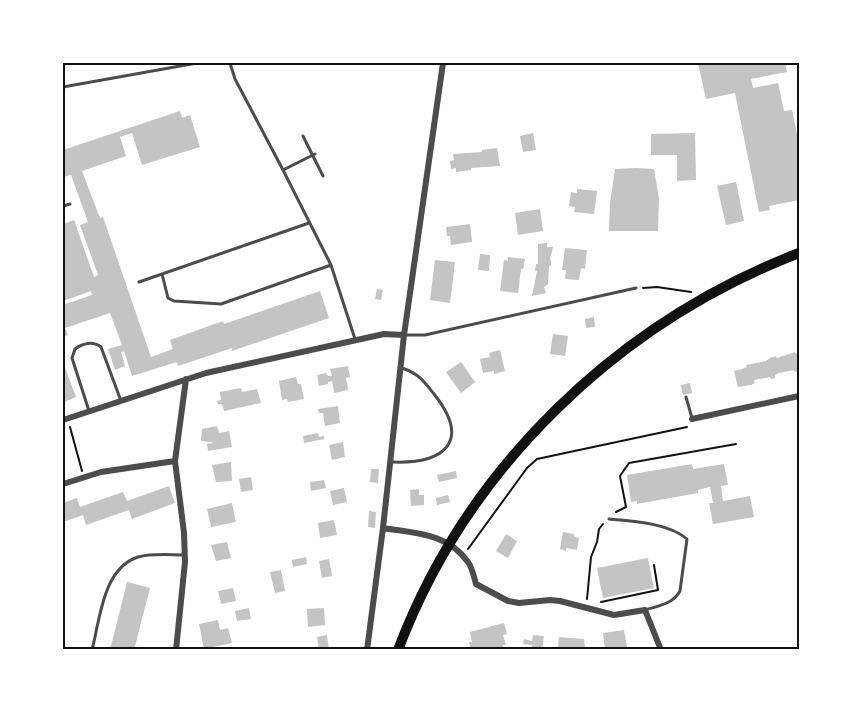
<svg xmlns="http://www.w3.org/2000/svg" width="862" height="713" font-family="'Fira Sans',sans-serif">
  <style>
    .building { fill: #c4c4c4 }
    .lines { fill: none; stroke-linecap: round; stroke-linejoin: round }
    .path { stroke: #111; stroke-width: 2 }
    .service { stroke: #4c4c4c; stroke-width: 3 }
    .minor { stroke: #4c4c4c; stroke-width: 6 }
    .primary { stroke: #111; stroke-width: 10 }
    .neatline { fill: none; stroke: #111; stroke-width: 2 }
  </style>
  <rect width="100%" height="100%" fill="#fff"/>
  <!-- building -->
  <path class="building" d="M698,63H785L787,72L751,79L753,88L778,83L784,111L792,110L799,144V200L769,206L770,210L759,212L735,93L706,99Z
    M180,111L182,118L190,115L200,147L142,165L132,133L120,137L126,156L82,171L100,218L103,217L151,357L173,349L170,340L223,321L224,324L320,291L329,318L232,351V348L178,366L177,362L132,376L124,351L121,352L125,366L115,370L108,349L122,345L110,313L65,328L68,335L63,337V305L92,295L91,291L63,301V224L74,220L94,277L98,275L80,225L88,222L71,175L63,177V150Z
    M533,133L536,150L523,152L520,136Z
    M695,133L696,180L677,181V155H651V134Z
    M497,148L500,166L471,168V170L456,172V168L451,169L450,161L454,160L453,154L482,152V150Z
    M636,168L654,169L659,199L658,231H609L610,203L615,169Z
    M736,182L744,221L726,225L717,186Z
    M577,189L597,191L594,214L574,212L575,207L569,206L571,192L577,193Z
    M540,209L543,231L518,235L515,213Z
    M470,224L472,242L451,245L450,236H447L446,227Z
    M547,243V247H553L550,260H551V266H549L548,284L544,287L546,293L532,296L537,271H535L536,264H538V244Z
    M565,248L587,250L585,269L581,268L579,280L565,279L566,270H562Z
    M480,254L490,255L489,271L478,270Z
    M508,257L525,259L523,269H521L518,293L500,291L504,260L508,261Z
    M435,260L455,262L450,303L430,300Z
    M377,289L383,290L381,300L375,299Z
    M594,317L595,327L586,328L585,319Z
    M553,334L568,336L565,356L550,354Z
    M500,350L505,371L494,374V371L483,373L480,359L490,357L489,353Z
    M795,352L796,354L799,353V371L795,372L794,370L779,373L775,375V378L771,379L770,377L754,380L755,383L751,385L738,387L734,371L742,369L747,367L746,365L766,361L770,358L776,356L777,358Z
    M63,362L76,397L64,402L63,400Z
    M461,362L475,382L461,393L446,372Z
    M348,366L350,377L346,378L348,390L334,393L332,381L328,382V384L319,386L317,375L326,373L328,376H332L330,369Z
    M296,377L298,384H301L304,399L288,402L287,399L282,400L279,381Z
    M690,383L692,393L683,395L681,385Z
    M241,388L242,392L257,389L261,403L224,411L222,404H218L217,401L221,400L220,392Z
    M338,406L340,423L325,426L323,413H319L318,409Z
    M217,426L219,433L229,431L232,447L208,451L207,444L213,443L212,442L201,441L202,429Z
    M318,433L319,437L324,436V439L304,443L303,436Z
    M343,442L345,457L332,460L329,445Z
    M231,462L232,481L216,482L212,465Z
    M692,464L693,469L724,464L728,485L721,486L723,501L750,496L754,517L713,524L709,503H713L710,487L698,490V493L637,504V501L631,502L627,475Z
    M371,469H379L378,483L370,482Z
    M456,471L457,478L439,482L437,475Z
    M251,477L253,490L241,492L239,479Z
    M324,480L326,488L311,491L310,482Z
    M169,486L175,503L132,519L129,510L86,525L83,515L63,522V503L77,498L80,507L123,492L127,501Z
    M344,488L347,502L333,505L330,491Z
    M419,489V495H424V505L411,506L410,490Z
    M448,495L450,502L437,505L436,498Z
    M232,503L236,522L211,527L207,509Z
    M369,511L376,512L375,528L368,527Z
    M334,520L337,535L320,538L318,523Z
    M563,532L574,534V537L579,538L577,550L566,548V551L560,549Z
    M506,534L517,541L508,558L496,551Z
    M227,542L231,558L216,561L211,545Z
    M306,557L307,564L293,567L292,560Z
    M648,558L654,588L603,598L597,568Z
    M329,559L332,576L322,578L319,561Z
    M281,570L285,591L275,593L270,572Z
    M127,582L150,588L134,650H110Z
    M233,588L236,601L221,604L218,591Z
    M249,608L251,619L237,621L235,611Z
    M324,608L325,625L308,627L307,609Z
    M218,620L220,630L228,628L232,643L204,649L199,624Z
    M504,623L507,634L503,635L506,645H503L504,650H471L469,642H472L470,632Z
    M624,630L627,647L605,650L603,633Z
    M327,635L329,650H319L317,637Z
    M533,635L544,636L542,650H531L532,645L523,644L524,639L532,641Z
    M559,637L584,639L585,649L554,650L558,647Z"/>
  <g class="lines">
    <!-- path -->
    <path class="path" d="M643,288L657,287L691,292
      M70,427L82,471
      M616,512L626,507L620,476L629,463L736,444
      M468,549L527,468L537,459L687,427
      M587,599L591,557L597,542L599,529L603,524
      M601,602L658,590L654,565"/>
    <!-- service -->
    <path class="service" d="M230,63L235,79L283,170L331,265
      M63,87L197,63
      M303,136L323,176
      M283,170L315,154
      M63,206L70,204
      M162,274L168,298L174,301L221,304L331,265L355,339
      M139,282L309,223
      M404,335H425L636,288
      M686,397L692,418
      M89,411L72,358L75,349C83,343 93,341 101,347L121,401
      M392,462C444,464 472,442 434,394C423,380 419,374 402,368
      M609,519C632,521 669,523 687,539L680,591C673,604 658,606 645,610
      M92,650C100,619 103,568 138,557C153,553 170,555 185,555"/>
    <!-- minor -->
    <path class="minor" d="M692,419L799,396
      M63,420L206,373L384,334L404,335
      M63,484L101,472L175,461
      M383,528C414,533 448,533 468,562C472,567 474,577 476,584L508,601L519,603L550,600L560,601L614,615L645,610L661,650
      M176,650L185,562L184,533L175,461L186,379
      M367,650L383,528L404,335L443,63"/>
    <!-- primary -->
    <path class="primary" d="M398,650C467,467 618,323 799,253"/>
  </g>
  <!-- border -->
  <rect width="862" height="713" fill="none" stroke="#ffffff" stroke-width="129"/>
  <rect x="64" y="64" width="734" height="584" class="neatline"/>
</svg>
